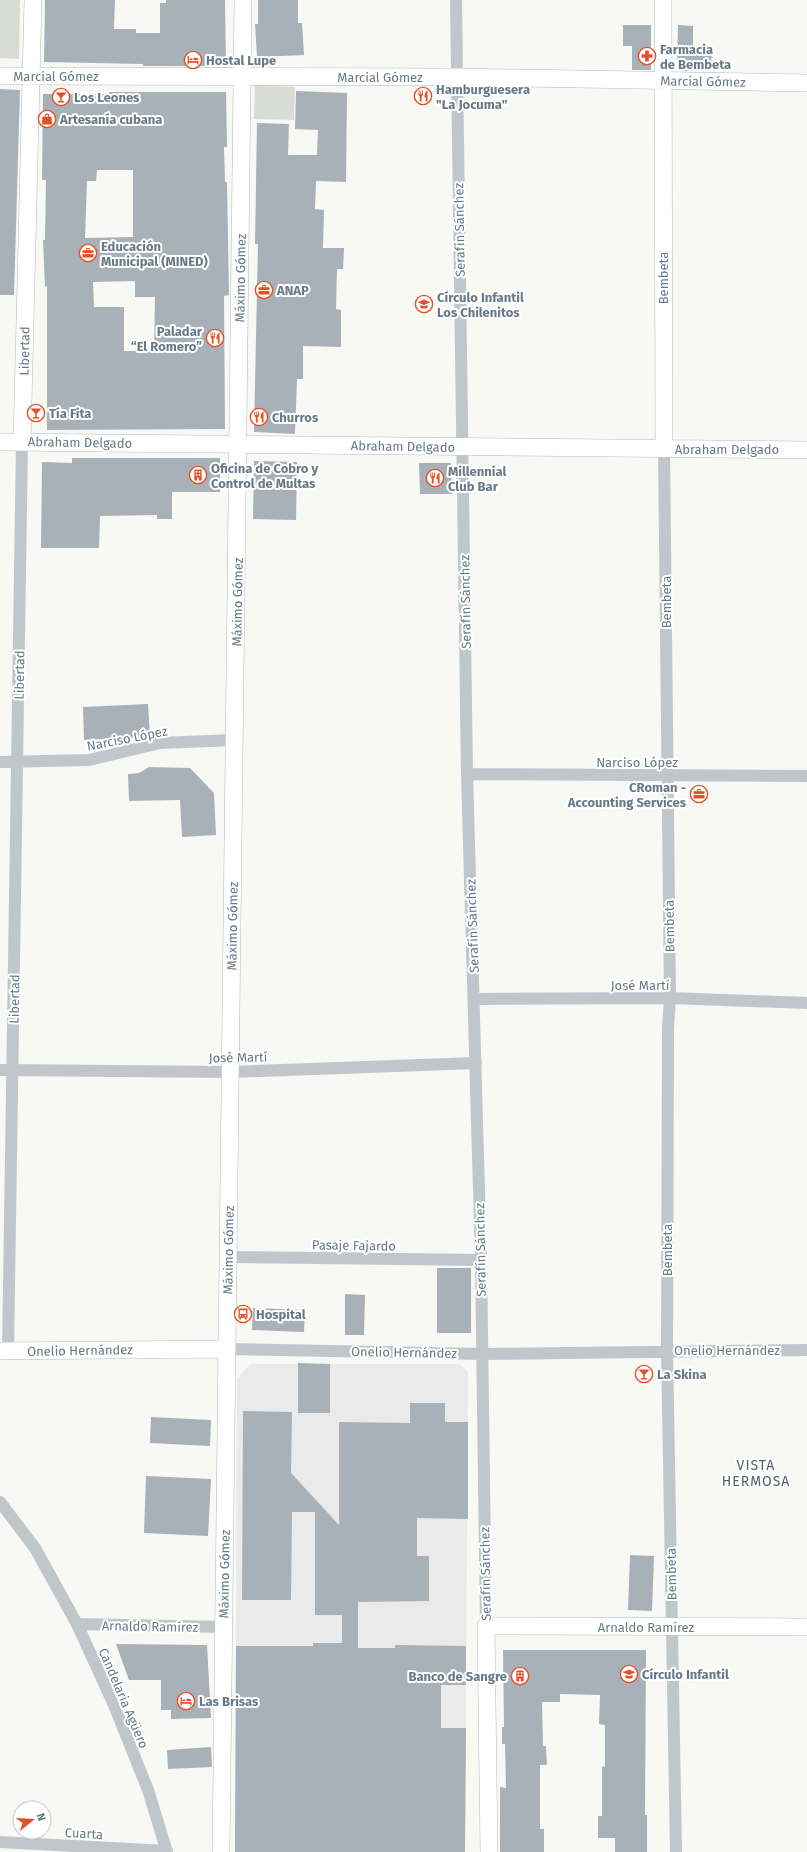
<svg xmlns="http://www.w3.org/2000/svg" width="807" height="1852" font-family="'Fira Sans',sans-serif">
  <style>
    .built { fill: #e9eae9 }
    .green { fill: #d8ddd4 }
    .building { fill: #a8b1b7; fill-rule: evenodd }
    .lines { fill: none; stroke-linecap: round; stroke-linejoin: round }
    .secondary-casing { stroke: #b4babe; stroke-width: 18 }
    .street { stroke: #c1c6ca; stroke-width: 12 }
    .secondary { stroke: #fff; stroke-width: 17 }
    .labels { text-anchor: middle; stroke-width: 4; stroke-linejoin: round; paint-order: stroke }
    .poi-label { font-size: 13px; font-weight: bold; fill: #677987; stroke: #fff; text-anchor: start }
    .street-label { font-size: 13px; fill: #677987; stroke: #fff }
    .neighbourhood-label { font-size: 14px; letter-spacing: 1px; fill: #55626c; stroke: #fff }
  </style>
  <rect width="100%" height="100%" fill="#f8f8f5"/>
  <!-- built -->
  <path class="built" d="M250,1364H459L468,1372L465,1852H235L237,1379Z"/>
  <!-- green -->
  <path class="green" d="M0,0H20L19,59L0,58Z
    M255,85L295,87L294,120L254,119Z"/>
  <!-- building -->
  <path class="building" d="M45,0H115L114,29H136V33H160V3H166V0H225L226,66H143V64L44,62Z
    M258,0H298V23H302L304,55L257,57L255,24H258Z
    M623,25H651V70H632V46H623Z
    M678,25L693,26V46H712L711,71H682L677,65Z
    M0,89L20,90L14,295H0Z
    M296,91L347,93L346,182L316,181L315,209L324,210L323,248H344L343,269H337L336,309L341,310V347L303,346V379H297L295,434L254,432L258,244H255L257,123L289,124L288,155H317L318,130L295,129Z
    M109,92H226L227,147H224L225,182H227L229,295L224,296L225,429L47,430V286L45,287L43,240H45L46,180H42L43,94H109ZM97,170H133V237L85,238L87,181H96ZM135,281V297H155L154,351H124V307H94L93,282Z
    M72,458H220V492H172V519H157V515L100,516L99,548H41L42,462L72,463Z
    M254,461L297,462L296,520L253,519Z
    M419,463H451L452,494H420Z
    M148,704L150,737L84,740L83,707Z
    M149,767L190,768L214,793L216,835L182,837L180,800L129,801L128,774L139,773Z
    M437,1268H471V1333H437Z
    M345,1294L365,1295L364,1335H345Z
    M253,1308L305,1310L304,1332L252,1330Z
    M298,1363L330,1364V1413H298Z
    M410,1403H445V1422H468V1519L417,1518V1556H429V1601L358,1602V1648H395V1645L466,1646V1685H441V1728H466L465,1852H235L236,1646H313V1643H342V1615H315V1512H292L291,1600H242L243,1411L292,1412L291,1473L339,1525V1422L410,1423Z
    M151,1417L211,1420L210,1446L150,1443Z
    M146,1476L211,1479L208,1536L144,1533Z
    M630,1555L654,1556L652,1611L628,1610Z
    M116,1644L207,1645L211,1718L171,1719V1710H161V1680H129Z
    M503,1650H646L645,1815H647V1852H615V1838H598V1816H602V1766L605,1767V1725L599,1724L600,1695L560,1694V1702H542L543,1746H546L547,1765H540V1829H544V1852H500V1787L506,1788L505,1744H502V1727H504Z
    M211,1747L212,1767L168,1769L167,1750Z"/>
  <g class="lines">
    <defs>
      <path id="secondary" d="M663,0L664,449
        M0,76L457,77L807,83
        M0,442L807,450
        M22,442L33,0
        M0,1351L226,1349
        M221,1852L243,0
        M489,1852L486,1626L807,1627"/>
    </defs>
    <!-- secondary casing -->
    <use href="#secondary" class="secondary-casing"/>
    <!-- street -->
    <path class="street" d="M456,0L467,774L481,1260L486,1626
      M664,449L670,998L668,1028L667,1350L676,1852
      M0,762L89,760L160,743L235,740
      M467,774L807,776
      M474,999L670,998L807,1003
      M0,1070L230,1072L476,1063
      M228,1257L481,1260
      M226,1349L482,1354L807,1350
      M8,1351L22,442
      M0,1502L35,1548L77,1624L114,1705L148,1790L167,1852
      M77,1624L223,1627
      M0,1842L167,1851"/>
    <!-- secondary -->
    <use href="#secondary" class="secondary"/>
  </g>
  <!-- icons -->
  <defs>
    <symbol id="pharmacy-ring" viewBox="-11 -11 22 22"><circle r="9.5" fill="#fff" stroke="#e45029" stroke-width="1.5"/><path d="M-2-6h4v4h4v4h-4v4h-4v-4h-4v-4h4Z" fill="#e45029"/></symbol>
    <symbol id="hotel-ring" viewBox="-11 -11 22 22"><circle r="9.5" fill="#fff" stroke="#e45029" stroke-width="1.5"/><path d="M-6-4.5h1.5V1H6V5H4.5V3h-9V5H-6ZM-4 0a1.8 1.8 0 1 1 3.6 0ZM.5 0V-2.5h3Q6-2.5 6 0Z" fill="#e45029"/></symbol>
    <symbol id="restaurant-ring" viewBox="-11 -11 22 22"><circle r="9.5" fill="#fff" stroke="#e45029" stroke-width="1.5"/><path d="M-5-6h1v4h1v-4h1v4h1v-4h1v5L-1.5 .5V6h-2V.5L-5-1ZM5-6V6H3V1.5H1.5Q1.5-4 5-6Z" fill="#e45029"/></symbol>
    <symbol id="bar-ring" viewBox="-11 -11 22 22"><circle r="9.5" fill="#fff" stroke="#e45029" stroke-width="1.5"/><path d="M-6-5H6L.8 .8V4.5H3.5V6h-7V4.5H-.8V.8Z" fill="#e45029"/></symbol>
    <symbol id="shop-ring" viewBox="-11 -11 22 22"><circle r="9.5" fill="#fff" stroke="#e45029" stroke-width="1.5"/><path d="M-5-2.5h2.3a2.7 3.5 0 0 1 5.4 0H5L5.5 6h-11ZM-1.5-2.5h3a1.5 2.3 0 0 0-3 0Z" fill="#e45029"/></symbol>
    <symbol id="office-ring" viewBox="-11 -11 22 22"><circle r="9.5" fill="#fff" stroke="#e45029" stroke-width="1.5"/><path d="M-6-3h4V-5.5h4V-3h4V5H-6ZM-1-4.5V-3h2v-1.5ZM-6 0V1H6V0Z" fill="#e45029"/></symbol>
    <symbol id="school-ring" viewBox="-11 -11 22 22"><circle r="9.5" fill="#fff" stroke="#e45029" stroke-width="1.5"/><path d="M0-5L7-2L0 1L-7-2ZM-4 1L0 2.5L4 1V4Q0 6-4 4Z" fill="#e45029"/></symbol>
    <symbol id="building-ring" viewBox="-11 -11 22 22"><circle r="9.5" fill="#fff" stroke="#e45029" stroke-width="1.5"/><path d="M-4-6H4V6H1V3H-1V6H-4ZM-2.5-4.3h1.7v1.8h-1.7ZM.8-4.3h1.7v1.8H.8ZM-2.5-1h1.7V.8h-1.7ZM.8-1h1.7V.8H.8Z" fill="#e45029"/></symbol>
    <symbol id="bus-ring" viewBox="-11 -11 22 22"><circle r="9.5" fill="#fff" stroke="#e45029" stroke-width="1.5"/><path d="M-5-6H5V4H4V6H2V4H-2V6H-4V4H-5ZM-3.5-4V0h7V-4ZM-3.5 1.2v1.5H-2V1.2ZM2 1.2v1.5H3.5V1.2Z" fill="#e45029"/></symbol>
  </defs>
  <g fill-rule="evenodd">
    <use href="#pharmacy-ring" x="637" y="46" width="20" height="20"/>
    <use href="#hotel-ring" x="183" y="50" width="20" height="20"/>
    <use href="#restaurant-ring" x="413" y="86" width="20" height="20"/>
    <use href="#bar-ring" x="51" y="87" width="20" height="20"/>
    <use href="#shop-ring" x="37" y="109" width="20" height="20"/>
    <use href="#office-ring" x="78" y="243" width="20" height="20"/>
    <use href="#office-ring" x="254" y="280" width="20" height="20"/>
    <use href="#school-ring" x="414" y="294" width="20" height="20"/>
    <use href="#restaurant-ring" x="205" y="328" width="20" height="20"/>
    <use href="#bar-ring" x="26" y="403" width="20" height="20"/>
    <use href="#restaurant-ring" x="249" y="407" width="20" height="20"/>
    <use href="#building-ring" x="188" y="465" width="20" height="20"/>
    <use href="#restaurant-ring" x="425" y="468" width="20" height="20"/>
    <use href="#office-ring" x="689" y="784" width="20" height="20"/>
    <use href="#bus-ring" x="233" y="1304" width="20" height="20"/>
    <use href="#bar-ring" x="634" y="1364" width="20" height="20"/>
    <use href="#school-ring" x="619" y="1664" width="20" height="20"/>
    <use href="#building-ring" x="510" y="1666" width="20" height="20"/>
    <use href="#hotel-ring" x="176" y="1691" width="20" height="20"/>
  </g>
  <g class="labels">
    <!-- poi labels -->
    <g class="poi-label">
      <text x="660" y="54">Farmacia<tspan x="660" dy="15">de Bembeta</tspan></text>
      <text x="206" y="65">Hostal Lupe</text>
      <text x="436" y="94">Hamburguesera<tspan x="436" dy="15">"La Jocuma"</tspan></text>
      <text x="74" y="102">Los Leones</text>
      <text x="60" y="124">Artesanía cubana</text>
      <text x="101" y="251">Educación<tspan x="101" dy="15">Municipal (MINED)</tspan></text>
      <text x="277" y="295">ANAP</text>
      <text x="437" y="302">Círculo Infantil<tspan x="437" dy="15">Los Chilenitos</tspan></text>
      <text x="202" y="336" text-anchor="end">Paladar<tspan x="202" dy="15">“El Romero”</tspan></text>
      <text x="49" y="418">Tía Fita</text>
      <text x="272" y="422">Churros</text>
      <text x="211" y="473">Oficina de Cobro y<tspan x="211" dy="15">Control de Multas</tspan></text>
      <text x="448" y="476">Millennial<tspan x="448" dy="15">Club Bar</tspan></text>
      <text x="686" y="792" text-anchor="end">CRoman -<tspan x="686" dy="15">Accounting Services</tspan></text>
      <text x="256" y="1319">Hospital</text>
      <text x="657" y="1379">La Skina</text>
      <text x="642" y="1679">Círculo Infantil</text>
      <text x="507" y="1681" text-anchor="end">Banco de Sangre</text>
      <text x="199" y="1706">Las Brisas</text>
    </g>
    <!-- street labels -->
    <g class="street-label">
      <text x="56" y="81">Marcial Gómez</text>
      <text x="380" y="82">Marcial Gómez</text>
      <text transform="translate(703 81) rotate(1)" y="5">Marcial Gómez</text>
      <text transform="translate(459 230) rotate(-91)" y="5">Serafín Sánchez</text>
      <text transform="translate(240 278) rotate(-89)" y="5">Máximo Gómez</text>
      <text transform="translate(663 278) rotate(-90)" y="5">Bembeta</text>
      <text transform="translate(24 351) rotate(-89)" y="5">Libertad</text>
      <text transform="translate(80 442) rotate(1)" y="5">Abraham Delgado</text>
      <text transform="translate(403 446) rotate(1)" y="5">Abraham Delgado</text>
      <text x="727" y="454">Abraham Delgado</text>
      <text transform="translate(237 602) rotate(-89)" y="5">Máximo Gómez</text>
      <text transform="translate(465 602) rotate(-91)" y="5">Serafín Sánchez</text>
      <text transform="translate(666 602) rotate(-90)" y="5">Bembeta</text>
      <text transform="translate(19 675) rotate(-89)" y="5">Libertad</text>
      <text transform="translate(127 738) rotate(-11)" y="5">Narciso López</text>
      <text x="637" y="767">Narciso López</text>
      <text transform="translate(232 926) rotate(-89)" y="5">Máximo Gómez</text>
      <text transform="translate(472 926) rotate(-92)" y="5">Serafín Sánchez</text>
      <text transform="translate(669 926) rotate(-91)" y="5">Bembeta</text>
      <text x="640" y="990">José Martí</text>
      <text transform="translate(14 999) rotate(-89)" y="5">Libertad</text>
      <text transform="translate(238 1057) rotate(-1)" y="5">José Martí</text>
      <text transform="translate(354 1245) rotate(1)" y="5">Pasaje Fajardo</text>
      <text transform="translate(228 1250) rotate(-89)" y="5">Máximo Gómez</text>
      <text transform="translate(480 1250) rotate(-91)" y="5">Serafín Sánchez</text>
      <text transform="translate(667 1250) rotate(-90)" y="5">Bembeta</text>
      <text transform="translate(80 1350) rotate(-1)" y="5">Onelio Hernández</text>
      <text x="727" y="1355">Onelio Hernández</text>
      <text transform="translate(404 1352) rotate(1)" y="5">Onelio Hernández</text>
      <text transform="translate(224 1574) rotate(-89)" y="5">Máximo Gómez</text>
      <text transform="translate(485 1574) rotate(-91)" y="5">Serafín Sánchez</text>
      <text transform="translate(671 1574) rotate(-91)" y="5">Bembeta</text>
      <text transform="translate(150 1626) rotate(1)" y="5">Arnaldo Ramírez</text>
      <text x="646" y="1632">Arnaldo Ramírez</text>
      <text transform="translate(124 1698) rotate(67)" y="5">Candelaria Agüero</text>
      <text transform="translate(84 1833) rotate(3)" y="5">Cuarta</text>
    </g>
    <!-- neighbourhood labels -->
    <g class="neighbourhood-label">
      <text x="756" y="1470">VISTA<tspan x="756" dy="16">HERMOSA</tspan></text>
    </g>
  </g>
  <!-- north arrow -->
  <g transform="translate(32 1820) rotate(72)"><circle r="19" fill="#ffffff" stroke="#c2c9cf"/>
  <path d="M0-3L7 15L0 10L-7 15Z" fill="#e45029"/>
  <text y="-6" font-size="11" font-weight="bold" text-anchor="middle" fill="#677987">N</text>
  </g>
</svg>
